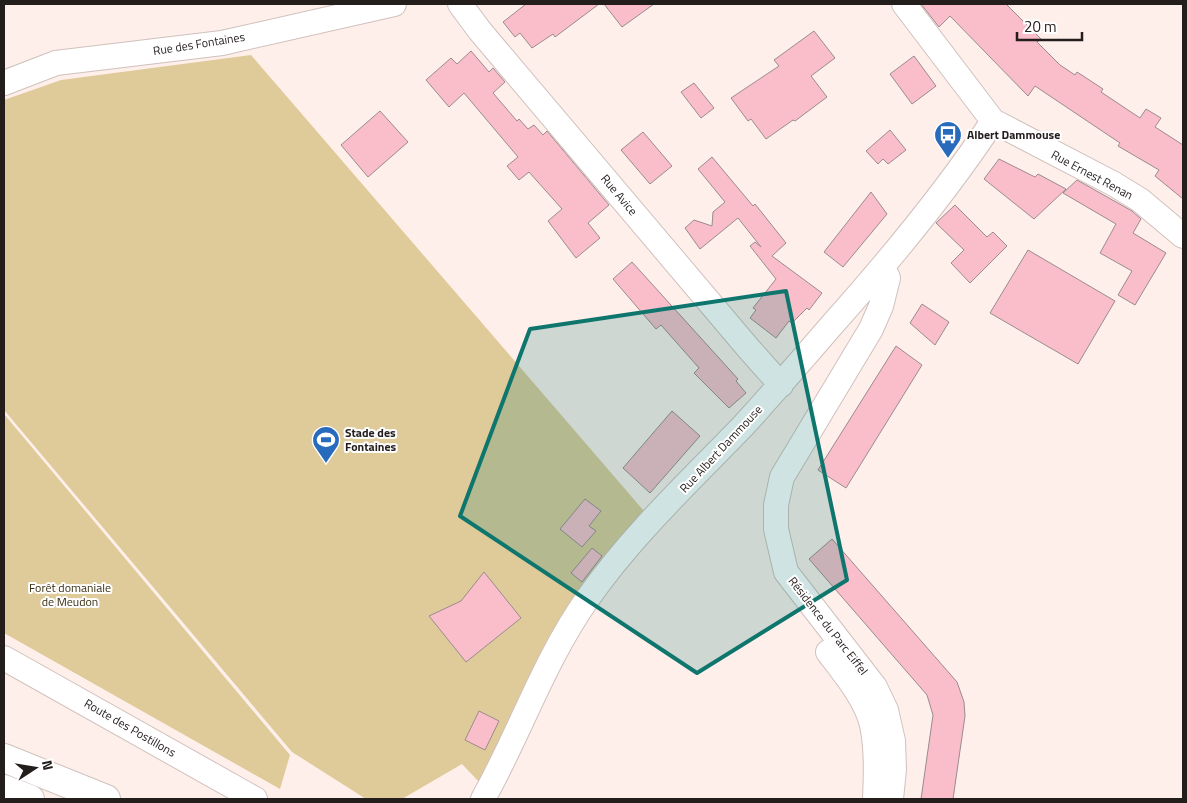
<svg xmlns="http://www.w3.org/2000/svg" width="1187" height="803" font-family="'Titillium Web',sans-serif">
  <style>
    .green { fill: #dfca99 }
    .building { fill: #f9beca; stroke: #9a8b8e }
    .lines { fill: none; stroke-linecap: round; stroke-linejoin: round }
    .minor-casing { stroke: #d0c1bd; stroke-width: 26 }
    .trunk-casing { stroke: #d0c1bd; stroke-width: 30 }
    .minor { stroke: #fff; stroke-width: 24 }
    .trunk { stroke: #fff; stroke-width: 28 }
    .marked { fill: #0f766e; fill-opacity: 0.2; stroke: #0f766e; stroke-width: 4; stroke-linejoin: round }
    .labels { text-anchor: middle; stroke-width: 4; stroke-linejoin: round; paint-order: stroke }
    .street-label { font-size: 12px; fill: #231d1c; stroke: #fff }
    .poi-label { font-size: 12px; font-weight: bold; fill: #231d1c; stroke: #fff; text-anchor: start }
    .park-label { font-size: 12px; fill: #382d10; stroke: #fff }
  </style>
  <rect width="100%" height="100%" fill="#ffefeb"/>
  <!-- green -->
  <path class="green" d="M251,55L650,518L480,783L462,764L402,799H366L292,752L4,410V100L61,80Z
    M4,414L290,755L280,789L4,633Z"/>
  <!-- building -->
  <path class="building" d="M526,4H599L555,37L553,34L532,48L520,33L515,37L503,22Z
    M604,4H654L622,27Z
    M921,4H1006L1041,39L1037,42L1060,65L1075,75L1077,72L1103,89L1101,92L1140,118L1146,109L1161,118L1155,127L1183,145V199L1155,176L1159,170L1118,146L1120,143L1035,86L1028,96L950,16L939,27Z
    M814,31L835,58L811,76L827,97L795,121L793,120L766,139L751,119L748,121L731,98L779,66L774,60Z
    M471,51L489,72L493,68L505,82L493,93L517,121L519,119L528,129L534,125L543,135L547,131L609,205L588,223L600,238L576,258L548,221L562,209L529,172L519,180L507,166L518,157L464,93L449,107L426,80L451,58L457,64Z
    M914,56L936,86L912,104L890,74Z
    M694,83L714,108L701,118L681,92Z
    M380,111L408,142L368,177L341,145Z
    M890,130L906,150L888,164L883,159L878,164L866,151Z
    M643,132L672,166L650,184L621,150Z
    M712,157L753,206L755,204L786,243L772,256L822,293L809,310L807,308L792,323L789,321L776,338L750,318L756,310L753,308L776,279L750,246L755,242L761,247L738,218L700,249L685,228L694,220L712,226L713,212L725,202L698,169Z
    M999,159L1035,177L1038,174L1066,189L1034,219L984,179Z
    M1077,180L1132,211L1141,219L1133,233L1166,253L1135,305L1118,295L1132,271L1100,253L1116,224L1063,193Z
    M871,192L887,214L843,267L824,252Z
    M955,205L987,237L993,232L1007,246L970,283L951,263L964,250L936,223Z
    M1028,250L1115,301L1078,364L990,313Z
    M632,262L738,379L736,381L746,393L729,408L694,373L699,368L661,325L656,329L613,279Z
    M922,304L949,322L935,345L910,323Z
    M896,346L922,365L846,488L818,470Z
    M672,411L700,436L650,493L623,468Z
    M585,499L601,511L589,526L596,531L582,547L560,529Z
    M832,539L957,682L964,702L965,716L953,799H921L933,715L927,695L809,559Z
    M592,548L602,556L582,582L571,573Z
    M484,572L521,618L466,662L429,616L461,601Z
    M479,711L499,721L485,750L465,740Z"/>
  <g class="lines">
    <defs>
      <path id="minor" d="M460,4L480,31L749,349L781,385
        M904,4L993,121L1114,184L1140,200L1183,236
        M4,83L56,63L222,43L394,4
        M883,267L888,278L881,306L871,329L782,477L776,505V529L786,572L875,687L886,710L893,741L894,769L891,799
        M828,652C844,673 866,699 872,725C877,749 876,776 875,799
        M4,658L255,799
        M483,799C520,733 544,660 588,598C632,535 690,481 743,426C773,393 802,360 831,326C889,261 945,194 993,121"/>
      <path id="trunk" d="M4,758L106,799
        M4,789L30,799"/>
    </defs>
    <!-- minor casing -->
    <use href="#minor" class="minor-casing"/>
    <!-- trunk casing -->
    <use href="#trunk" class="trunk-casing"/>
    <!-- minor -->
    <use href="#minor" class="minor"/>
    <!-- trunk -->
    <use href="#trunk" class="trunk"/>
  </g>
  <!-- marked area -->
  <path class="marked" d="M786,291L847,580L697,673L460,516L530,329Z"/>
  <!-- icons -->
  <defs>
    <symbol id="bus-pin" viewBox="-11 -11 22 30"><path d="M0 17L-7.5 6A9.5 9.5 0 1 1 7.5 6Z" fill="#286abb" stroke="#fff"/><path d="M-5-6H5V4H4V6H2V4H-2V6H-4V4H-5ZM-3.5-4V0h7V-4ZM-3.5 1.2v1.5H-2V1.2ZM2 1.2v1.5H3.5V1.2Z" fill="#fff"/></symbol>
    <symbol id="stadium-pin" viewBox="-11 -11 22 30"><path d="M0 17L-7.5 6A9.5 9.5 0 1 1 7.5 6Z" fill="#286abb" stroke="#fff"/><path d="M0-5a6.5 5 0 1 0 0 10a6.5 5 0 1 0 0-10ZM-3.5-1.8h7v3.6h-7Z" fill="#fff"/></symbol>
  </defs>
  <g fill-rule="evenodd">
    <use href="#bus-pin" x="932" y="119" width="32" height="43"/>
    <use href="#stadium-pin" x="310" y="424" width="32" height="43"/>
  </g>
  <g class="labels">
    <!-- street labels -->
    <g class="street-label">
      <text transform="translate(199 44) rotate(-9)" y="4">Rue des Fontaines</text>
      <text transform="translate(1092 175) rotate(28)" y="4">Rue Ernest Renan</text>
      <text transform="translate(619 195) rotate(50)" y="4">Rue Avice</text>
      <text transform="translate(721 449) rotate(-47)" y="4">Rue Albert Dammouse</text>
      <text transform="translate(828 626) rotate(52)" y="4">Résidence du Parc Eiffel</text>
      <text transform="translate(130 728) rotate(30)" y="4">Route des Postillons</text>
    </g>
    <!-- poi labels -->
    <g class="poi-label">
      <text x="967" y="139">Albert Dammouse</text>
      <text x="345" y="437">Stade des<tspan x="345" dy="14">Fontaines</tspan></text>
    </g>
    <!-- park labels -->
    <g class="park-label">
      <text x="70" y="592">Forêt domaniale<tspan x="70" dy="14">de Meudon</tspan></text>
    </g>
  </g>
  <!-- border -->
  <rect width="1187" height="803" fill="none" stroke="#231d1c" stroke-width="10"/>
  <!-- north arrow -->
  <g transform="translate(35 768) rotate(78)" stroke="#ffffff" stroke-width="4" paint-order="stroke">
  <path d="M0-4L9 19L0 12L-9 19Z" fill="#231d1c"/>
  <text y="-8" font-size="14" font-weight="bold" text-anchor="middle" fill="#231d1c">N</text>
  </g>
  <!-- scale -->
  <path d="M1017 32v8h65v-8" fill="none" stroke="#231d1c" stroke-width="2.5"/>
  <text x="1024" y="32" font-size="15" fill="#231d1c" stroke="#ffffff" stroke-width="4" paint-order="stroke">20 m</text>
</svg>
